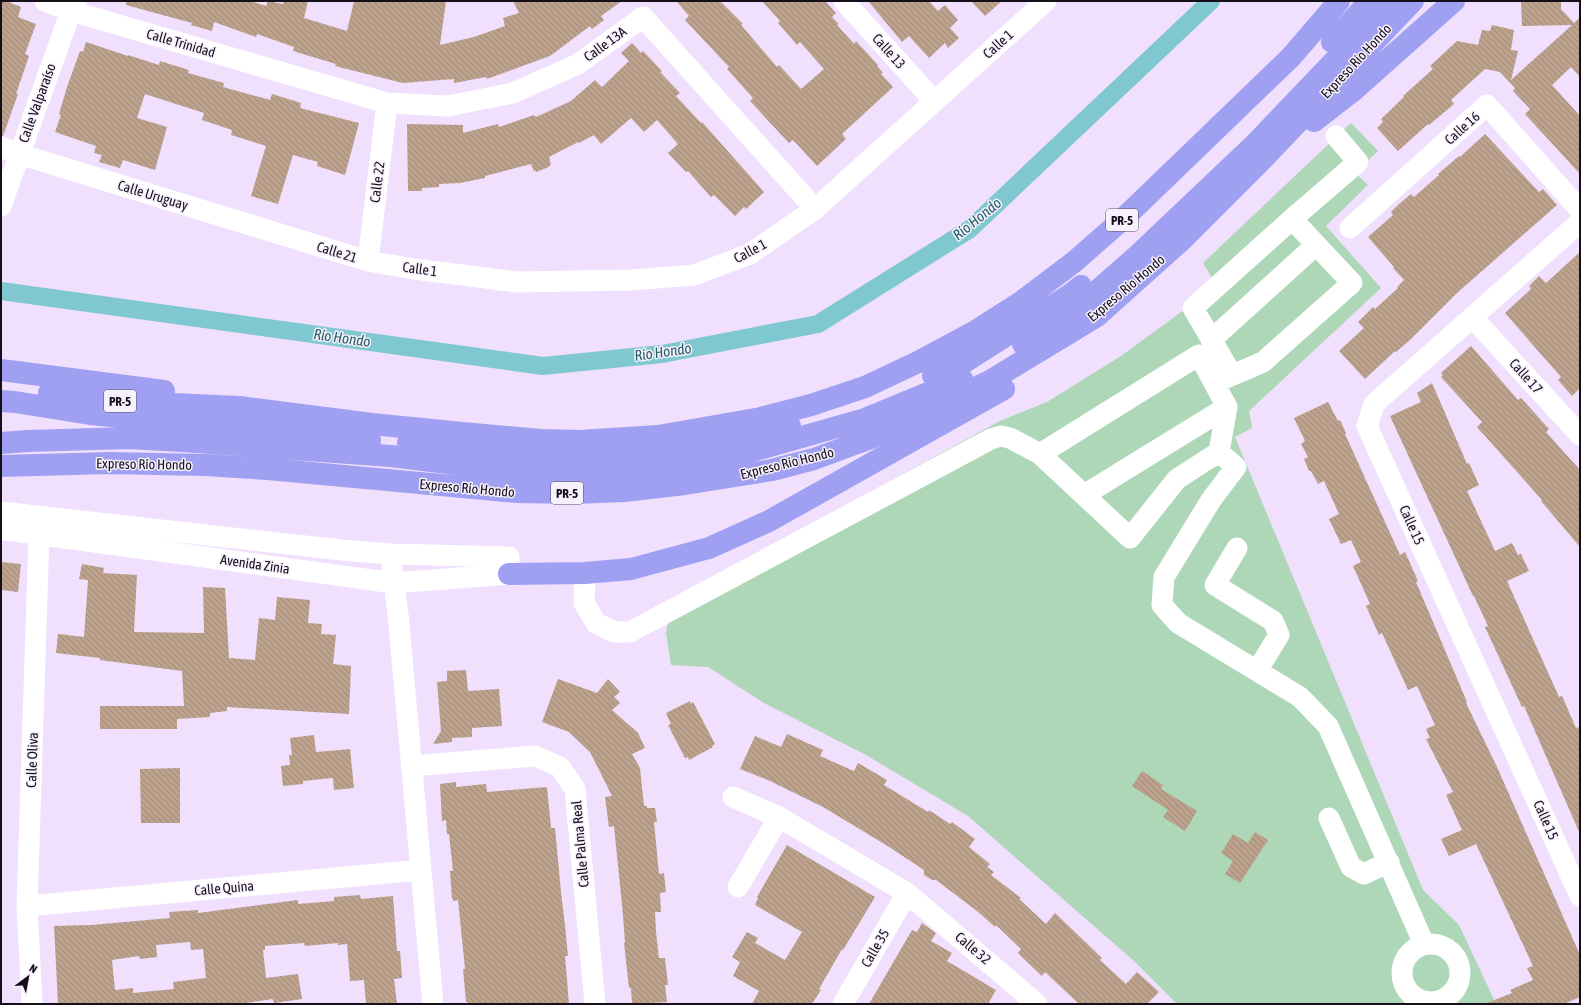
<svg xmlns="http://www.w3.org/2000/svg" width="1581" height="1005" font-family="'Asap Condensed',sans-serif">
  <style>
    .grass { fill: #add7b7 }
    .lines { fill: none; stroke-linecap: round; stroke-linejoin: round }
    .canal { stroke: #7fc8d0; stroke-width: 18 }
    .building { fill: url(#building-back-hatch); fill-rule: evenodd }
    .minor { stroke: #fff; stroke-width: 21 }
    .highway { stroke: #9fa0f2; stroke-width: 22 }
    .labels { text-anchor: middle; stroke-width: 3; stroke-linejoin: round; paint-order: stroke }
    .shield { fill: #f7f0fd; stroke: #59525d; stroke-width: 1 }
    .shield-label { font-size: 13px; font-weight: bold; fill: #150f19 }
    .street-label { font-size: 14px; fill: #150f19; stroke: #f7f0fd }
    .water-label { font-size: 15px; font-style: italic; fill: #246066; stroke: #f7f0fd }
  </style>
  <defs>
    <pattern id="building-back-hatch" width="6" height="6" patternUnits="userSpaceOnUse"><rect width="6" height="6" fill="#bca28c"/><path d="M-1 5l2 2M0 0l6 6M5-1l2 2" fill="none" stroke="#a18a78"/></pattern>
  </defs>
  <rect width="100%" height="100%" fill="#f0dffd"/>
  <!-- grass -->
  <path class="grass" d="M1351,123L1378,151L1355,173L1368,185L1326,226L1381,288L1249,411L1252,428L1235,437L1423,890L1459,925L1496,1004H1177L1133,960L968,816L866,755L764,703L708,667L671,665L666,633L672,603L693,589L1000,421L1047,402L1121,356L1184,310L1214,281L1203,263Z"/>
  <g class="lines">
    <!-- canal -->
    <path class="canal" d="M1,291L543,366L662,354L818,324L970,229L1211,1"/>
  </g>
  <!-- building -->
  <path class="building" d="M1,1H6L21,7L18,17L36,24L25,54L29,56L16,94H18L3,136L1,135Z
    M126,1H250L266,6L268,1L283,4L284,1H308L304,18L347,31L354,1H446L440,45L474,37L505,26L503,18L519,13L513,1H622L601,16L604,20L592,29L590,26L550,56L487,79L486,77L454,83V79L403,83L335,66L336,64L293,51L294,47L257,34L256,37L214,22L212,31L191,25L192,23L126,5Z
    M676,1H720L743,24L741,25L777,67L779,65L801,89L824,69L800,42L797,45L778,23L780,21L762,1H825L836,13L832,17L839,24L837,25L854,44L856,41L878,65L877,66L883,73L881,74L893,87L842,134L846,139L817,166L793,140L789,143L750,101L753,98L727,69L729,67L685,20L689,16Z
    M868,1H929L938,11L945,5L958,20L950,28L959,38L948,48L945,43L929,58L909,36L902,42Z
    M971,1H1002L985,16Z
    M1521,1H1561V9L1574,23L1580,17V77L1571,67L1552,85L1580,116V174L1525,114L1530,109L1513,91L1515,88L1500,72L1485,69L1451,100L1454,104L1429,125L1428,124L1398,151L1377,128L1383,122L1381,119L1404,97L1403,96L1433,69L1430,66L1457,41L1478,45L1482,30L1490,31L1492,25L1514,30L1511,50L1518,51L1511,80L1572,25L1522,26Z
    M86,42L128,56V55L159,65L160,61L189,70L188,73L224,83L223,87L270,100L272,94L301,103L300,108L359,123L345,175L317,166L318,162L293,155L278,204L251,196L266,146L231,135L232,130L202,120L204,113L145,94L137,118L167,127L155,170L123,160L120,168L99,162L102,155L94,153L96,146L55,132L61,115L59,114L67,87L80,51L83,52Z
    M632,43L641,53L643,51L662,71L660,72L680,93L676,96L701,123L702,122L764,192L746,209L744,207L735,216L714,195L711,197L688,171L686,172L668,153L678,144L657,120L644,132L631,118L601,144L594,135L579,143L578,142L549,157L551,165L549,166V167L536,172L535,170L534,171L531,164L485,176V178L460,183L439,184V187L422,188V191H408L407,124L463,125V133L498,124L499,127L534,115L536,117L571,101L595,80L602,87L629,61L621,53Z
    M1485,134L1539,192L1543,189L1557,205L1457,293L1411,339L1396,352L1395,351L1365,379L1339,351L1364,328L1358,322L1373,307L1375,309L1398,288L1397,287L1404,280L1393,268L1394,267L1368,237L1393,215L1391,212L1398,205L1411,194L1414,197L1439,175L1438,174L1459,156L1460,157Z
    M1580,252V388L1572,396L1558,380L1561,377L1505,313L1531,289L1529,286L1539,276L1546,283Z
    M1471,346L1518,400L1521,398L1549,429L1546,432L1580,470V547L1541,501L1542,500L1477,427L1482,422L1441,377L1443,375L1441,373Z
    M1432,383L1467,464L1469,463L1479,485L1467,491L1495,551L1512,543L1518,555L1521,554L1529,571L1507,581L1559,697L1562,696L1576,728L1580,727V834L1524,706L1522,707L1485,627L1488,626L1474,596H1473L1390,416L1421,402L1417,393Z
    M1328,402L1338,421L1340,420L1346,433L1345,434L1400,555L1405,552L1418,581L1416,582L1467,702L1466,703L1497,767L1580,955V997L1564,1004H1487V1003L1512,993L1510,990L1533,980L1527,968L1533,966L1476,844L1449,856L1441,839L1462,830L1446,795L1453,792L1426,739L1430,738L1426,729L1435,725L1417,686L1408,690L1382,633L1379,635L1366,606L1370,604L1353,566L1361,562L1351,540L1341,544L1329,519L1339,514L1324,481L1318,484L1311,471H1309L1304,459L1308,457L1301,444L1305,441L1294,418Z
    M1,562L21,564L18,592L1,590Z
    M82,564L104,568L103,573L137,575L134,632L204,633L203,587L225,588L229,658L255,660L259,618L275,620L277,597L310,600L308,623L322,624L321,634L336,635L333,664L351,666L349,714L227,707V711L210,713V717L177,719V729H100V706H184L182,671L100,660V658L56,653L58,634L84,637L88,580L79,579Z
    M466,670L468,691L499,689L502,726L472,728V737L452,738V742L433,744L441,731L437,682L447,681V671Z
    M558,679L597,693L608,679L620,692L614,697L620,703L612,710L638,733L645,748L632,754L640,768L644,806H647V808H655L657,822H654L659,874L664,873L666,892L660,893L661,912H655L656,932L659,958H665L668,985H665L667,1002L632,1004L631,988H629L624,943H625L623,915L614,826L609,827L605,797L612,796L590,752L569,732L542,722Z
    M690,701L691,704L693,702L715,744L712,746L713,747L689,760L688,757L685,758L668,725L671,724L666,713Z
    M787,734L823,750L820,756L854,771L858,763L887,780L884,785L928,812L929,810L950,824L952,822L975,839L969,847L990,864L987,867L994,872L991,875L1021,898L1019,899L1046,924L1055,913L1102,958L1100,960L1126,984L1137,972L1159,992L1147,1004H1079L1045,972L1042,976L1018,953L1021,949L996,925L995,927L977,911L936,880H932L924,875V870L886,845L823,807L768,780L740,769L755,736L781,747Z
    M314,735L316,752L350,749L354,788L334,790L333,778L303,781V784L283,786L281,766L290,765L289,755H292L290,738Z
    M180,768V823H141L140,769Z
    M1142,771L1163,785L1161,789L1197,811L1185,831L1163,817L1168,810L1132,786Z
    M456,782V787L486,784L487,792L547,787L551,828H555L561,892L565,926L568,956H565L569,1004H468V1002H466L463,969H465L458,900L453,901V899H452L450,871H453L449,834H447L446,820L442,821L440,784Z
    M1255,832L1268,840L1240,883L1225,874L1233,861L1221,853L1233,834L1248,843Z
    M787,845L875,897L843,950L842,949L819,989L821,990L812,1004H752L759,991L733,976L740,962L732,957L747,932L758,938L755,943L785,960L802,932L755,905L758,898L757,897Z
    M360,895L361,899L393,896L397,951H400L402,978L394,979L397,1004H366L364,980L350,981L347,944L338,945V943L305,946L304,943L265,946V950H263L266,978L298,974L302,999L274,1003L273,999L238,1004H58L54,926L91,925L170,918L169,912L198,910V913L298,900V904L334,901V897ZM190,942L191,950L203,949L206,978L173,982L174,989L133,993V988L115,990L112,960L139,956L140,959L157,957L156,945Z
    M922,923L936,933L931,941L952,953L947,961L996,990L988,1004H869L912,930L917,932Z"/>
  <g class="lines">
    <!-- minor -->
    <path class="minor" d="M45,1L71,11L387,103L448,106L513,93L578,64L643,17L815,209
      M844,1L934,101
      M1,147L19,154L368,261L414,269L517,282L631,280L694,275L750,254L815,209L1046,1
      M1,206L71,11L76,1
      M1292,219L1358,162L1336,136
      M1580,222L1374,404L1367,426L1580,896
      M1350,228L1487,105L1580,210
      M368,261L387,103
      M1472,317L1580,435
      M1211,340L1316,245
      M1214,383L1263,362L1352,283L1292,219L1193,308L1232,375
      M1219,452L1236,467L1211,500L1164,577L1162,605L1178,623L1300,697L1328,726L1424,944
      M1040,454L1199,355L1227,407L1084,495
      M1,512L341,550L391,554L509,557V574L394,583L14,531L1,530
      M1237,548L1215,585L1273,621L1279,635L1257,671
      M392,568L398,614L433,1004
      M585,573L584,603L596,623L614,632H630L991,439L1001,436L1010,438L1040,454L1130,538L1177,479L1219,452L1227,407
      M411,766L535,756L560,767L575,789L595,1004
      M733,797L779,817L907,893L1037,1004
      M1329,818L1351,867L1364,874L1389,862
      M738,887L779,817
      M27,906L421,870
      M1402 973a29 29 0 1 1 58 0a29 29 0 1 1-58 0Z
      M32,1004L27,906L39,535L40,522
      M843,1004L907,893"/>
    <!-- highway -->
    <path class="highway" d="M1332,42L1370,1
      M1314,121L1354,90L1454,1
      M1023,344L1081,305L1138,255L1254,145L1387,6
      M1,370L164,391
      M933,376L963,363L1071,294L1081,286
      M49,393L128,402L239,407L372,424L462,433L541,440L580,441L658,436L761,418L811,405L865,387L918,362L974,332L1021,302L1074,262L1123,219L1291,57L1339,1
      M1,401L15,402L90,414L370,440
      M1,443L28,441L128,438L182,441L391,456L519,472L623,470L731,457L865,419L962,379
      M408,443L521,455L673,453L790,426
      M1,466L110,463L205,465L268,469L517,492L574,493L624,491L685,484L772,470L814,459L871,438L990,381L1097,316L1183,239L1262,160L1413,1
      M509,574L585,573L631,569L709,548L769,521L1004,389"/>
  </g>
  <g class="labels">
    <!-- shield labels -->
    <g class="shield">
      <rect x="1106" y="209" width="32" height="22" rx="3"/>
      <rect x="104" y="390" width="32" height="22" rx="3"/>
      <rect x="551" y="482" width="32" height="22" rx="3"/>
    </g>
    <g class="shield-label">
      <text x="1122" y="225">PR-5</text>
      <text x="120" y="406">PR-5</text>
      <text x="567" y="498">PR-5</text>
    </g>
    <!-- street labels -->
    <g class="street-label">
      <text transform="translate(181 43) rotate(16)" y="5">Calle Trinidad</text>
      <text transform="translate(605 44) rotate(-36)" y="5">Calle 13A</text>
      <text transform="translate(998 44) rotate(-42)" y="5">Calle 1</text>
      <text transform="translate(889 51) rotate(48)" y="5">Calle 13</text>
      <text transform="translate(1356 61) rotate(-47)" y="5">Expreso Río Hondo</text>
      <text transform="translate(37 103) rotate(-70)" y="5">Calle Valparaíso</text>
      <text transform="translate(1462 128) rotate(-42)" y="5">Calle 16</text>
      <text transform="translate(377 182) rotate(-83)" y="5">Calle 22</text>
      <text transform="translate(153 195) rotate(17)" y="5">Calle Uruguay</text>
      <text transform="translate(750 251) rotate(-28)" y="5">Calle 1</text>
      <text transform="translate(337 252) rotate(17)" y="5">Calle 21</text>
      <text transform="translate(420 269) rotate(8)" y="5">Calle 1</text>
      <text transform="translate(1126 288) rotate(-40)" y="5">Expreso Río Hondo</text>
      <text transform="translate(1526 376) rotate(48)" y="5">Calle 17</text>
      <text transform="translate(787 463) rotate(-14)" y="5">Expreso Río Hondo</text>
      <text transform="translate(144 464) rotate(1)" y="5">Expreso Río Hondo</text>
      <text transform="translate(467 488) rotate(5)" y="5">Expreso Río Hondo</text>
      <text transform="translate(1412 525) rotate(66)" y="5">Calle 15</text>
      <text transform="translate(255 564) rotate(8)" y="5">Avenida Zinia</text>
      <text transform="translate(32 760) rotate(-88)" y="5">Calle Oliva</text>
      <text transform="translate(1546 820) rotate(66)" y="5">Calle 15</text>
      <text transform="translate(580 844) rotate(-95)" y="5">Calle Palma Real</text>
      <text transform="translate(224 888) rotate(-5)" y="5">Calle Quina</text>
      <text transform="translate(875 948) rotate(-60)" y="5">Calle 35</text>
      <text transform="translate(973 948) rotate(40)" y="5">Calle 32</text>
    </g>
    <!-- water labels -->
    <g class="water-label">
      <text transform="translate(977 219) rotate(-39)" y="5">Río Hondo</text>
      <text transform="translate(342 338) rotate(8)" y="5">Río Hondo</text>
      <text transform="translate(663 352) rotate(-8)" y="5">Río Hondo</text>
    </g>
  </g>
  <!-- border -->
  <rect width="1581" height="1005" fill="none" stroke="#150f19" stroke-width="4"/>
  <!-- north arrow -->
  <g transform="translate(28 977) rotate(32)" stroke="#f7f0fd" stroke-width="3" paint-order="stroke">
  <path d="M0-3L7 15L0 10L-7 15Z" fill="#150f19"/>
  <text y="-6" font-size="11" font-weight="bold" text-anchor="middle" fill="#150f19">N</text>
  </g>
</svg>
